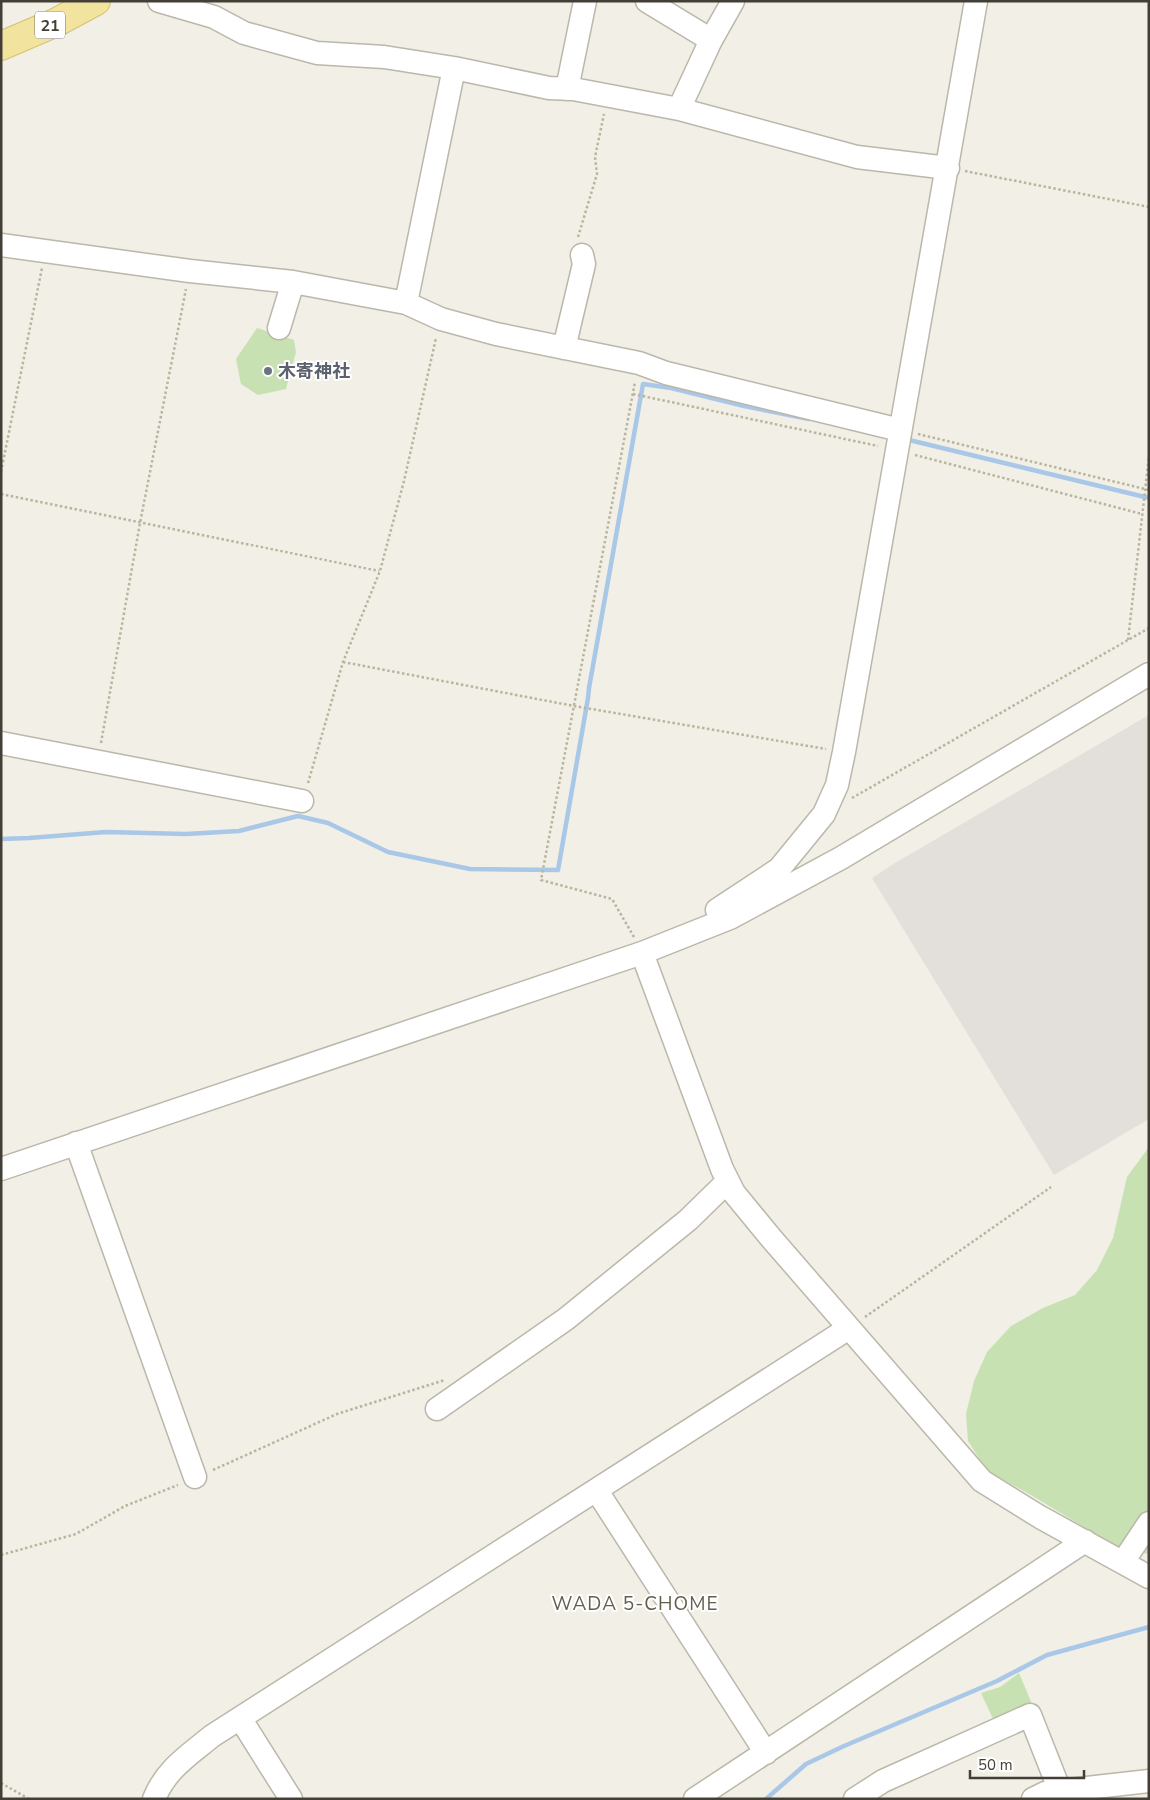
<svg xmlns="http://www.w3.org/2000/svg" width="1150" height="1800" font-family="'Nunito Sans','Noto Sans JP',sans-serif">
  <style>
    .industrial { fill: #e3e0db }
    .green { fill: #c7e1b3 }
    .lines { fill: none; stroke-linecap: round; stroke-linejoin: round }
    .stream { stroke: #a9c7e7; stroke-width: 4.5 }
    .minor-casing { stroke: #bbb7aa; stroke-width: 25 }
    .major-casing { stroke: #d5c270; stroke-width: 30 }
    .path { stroke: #bbb49d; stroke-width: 2.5; stroke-dasharray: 2.5 2.5; stroke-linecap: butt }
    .minor { stroke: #fff; stroke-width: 22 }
    .major { stroke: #f2e49e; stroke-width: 28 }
    .worship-dot { fill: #6b7280; stroke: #fff; stroke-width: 2 }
    .labels { text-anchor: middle; stroke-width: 4; stroke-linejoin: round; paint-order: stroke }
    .shield { fill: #fff; stroke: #7b7972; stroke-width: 1 }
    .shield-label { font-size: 16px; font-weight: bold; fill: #433f36 }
    .worship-label { font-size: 18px; font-weight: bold; fill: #5b616d; stroke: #fff; text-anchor: start }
    .neighbourhood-label { font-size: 19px; letter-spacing: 1px; fill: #645e4f; stroke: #fff }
  </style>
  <rect width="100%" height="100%" fill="#f1efe6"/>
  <!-- industrial -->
  <path class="industrial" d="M1149,715V1119L1054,1175L872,878L895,863Z"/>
  <!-- green -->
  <path class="green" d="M257,328L294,340L296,352L286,389L258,395L241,384L236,359Z
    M1149,1147V1552L1148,1554L1120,1549L1031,1495L987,1471L968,1441L966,1414L974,1381L987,1352L1011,1326L1043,1308L1075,1295L1097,1270L1113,1238L1127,1177Z
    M1019,1673L1032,1704L994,1721L981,1693L1000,1687Z"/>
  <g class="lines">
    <!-- stream -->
    <path class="stream" d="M905,439L1149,498
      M1,839L29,838L106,832L186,834L239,831L298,816L328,823L388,852L470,869L558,870L588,698L589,688L643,384L671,388L744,406L809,419
      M766,1799L806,1764L844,1746L997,1681L1047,1655L1149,1627"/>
    <defs>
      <path id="minor" d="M159,1L214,17L244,33L317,53L384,57L454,68L549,88L573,89L679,109L857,157L948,168
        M647,1L711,40
        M567,89L585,1
        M679,109L711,40L733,1
        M1,245L190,271L293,282L406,303L441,319L496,334L639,363L666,373L900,430
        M406,303L454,68
        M279,328L293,282
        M564,348L584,264L582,255
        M1,743L302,801
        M717,910L779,869L824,814L837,785L844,752L976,1
        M642,953L722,1169L734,1193L771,1238L982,1481L1040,1517L1149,1577
        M76,1143L195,1477
        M1,1169L642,953L730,918L841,858L1149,674
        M437,1409L566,1319L688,1220L728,1181
        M597,1491L766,1753
        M1123,1562L1149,1523
        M240,1718L291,1799
        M154,1799C166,1769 188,1756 212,1736L849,1328
        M695,1799L1085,1541
        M855,1799L883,1781L1030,1715L1060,1791
        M1033,1799L1045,1793L1060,1791L1149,1781"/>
      <path id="major" d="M1,46L57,22L96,1"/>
    </defs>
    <!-- minor casing -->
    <use href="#minor" class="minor-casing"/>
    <!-- major casing -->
    <use href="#major" class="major-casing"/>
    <!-- path -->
    <path class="path" d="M965,171L1149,207
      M578,237L597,174L595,157L604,114
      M633,394L878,446
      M918,434L1149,490
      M915,455L1142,514
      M1,472L42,268
      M1,494L379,571
      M1128,640L1149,456
      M343,662L574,706L826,749
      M101,743L140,523L186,289
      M308,783L343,662L380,571L404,481L436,338
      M852,798L1149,628
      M634,937L612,899L541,880L635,382
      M865,1317L1051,1187
      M213,1470L337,1414L445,1380
      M1,1555L76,1534L125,1506L178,1485
      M1,1783L29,1799"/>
    <!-- minor -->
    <use href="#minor" class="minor"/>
    <!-- major -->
    <use href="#major" class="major"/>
  </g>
  <!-- markers -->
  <circle class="worship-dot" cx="268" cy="371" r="5"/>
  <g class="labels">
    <!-- shield labels -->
    <rect class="shield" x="35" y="11.5" width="30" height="27" rx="4"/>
    <g class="shield-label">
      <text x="50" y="31">21</text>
    </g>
    <!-- worship labels -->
    <g class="worship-label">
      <text x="278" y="377">木寄神社</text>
    </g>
    <!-- neighbourhood labels -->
    <g class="neighbourhood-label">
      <text x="635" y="1610">WADA 5-CHOME</text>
    </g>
  </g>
  <!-- border -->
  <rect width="1150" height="1800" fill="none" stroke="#433f36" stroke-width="5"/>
  <!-- scale -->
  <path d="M970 1770v8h114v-8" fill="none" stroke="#433f36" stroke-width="2.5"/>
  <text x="978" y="1770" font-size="15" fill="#433f36" stroke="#ffffff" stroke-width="4" paint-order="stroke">50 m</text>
</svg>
